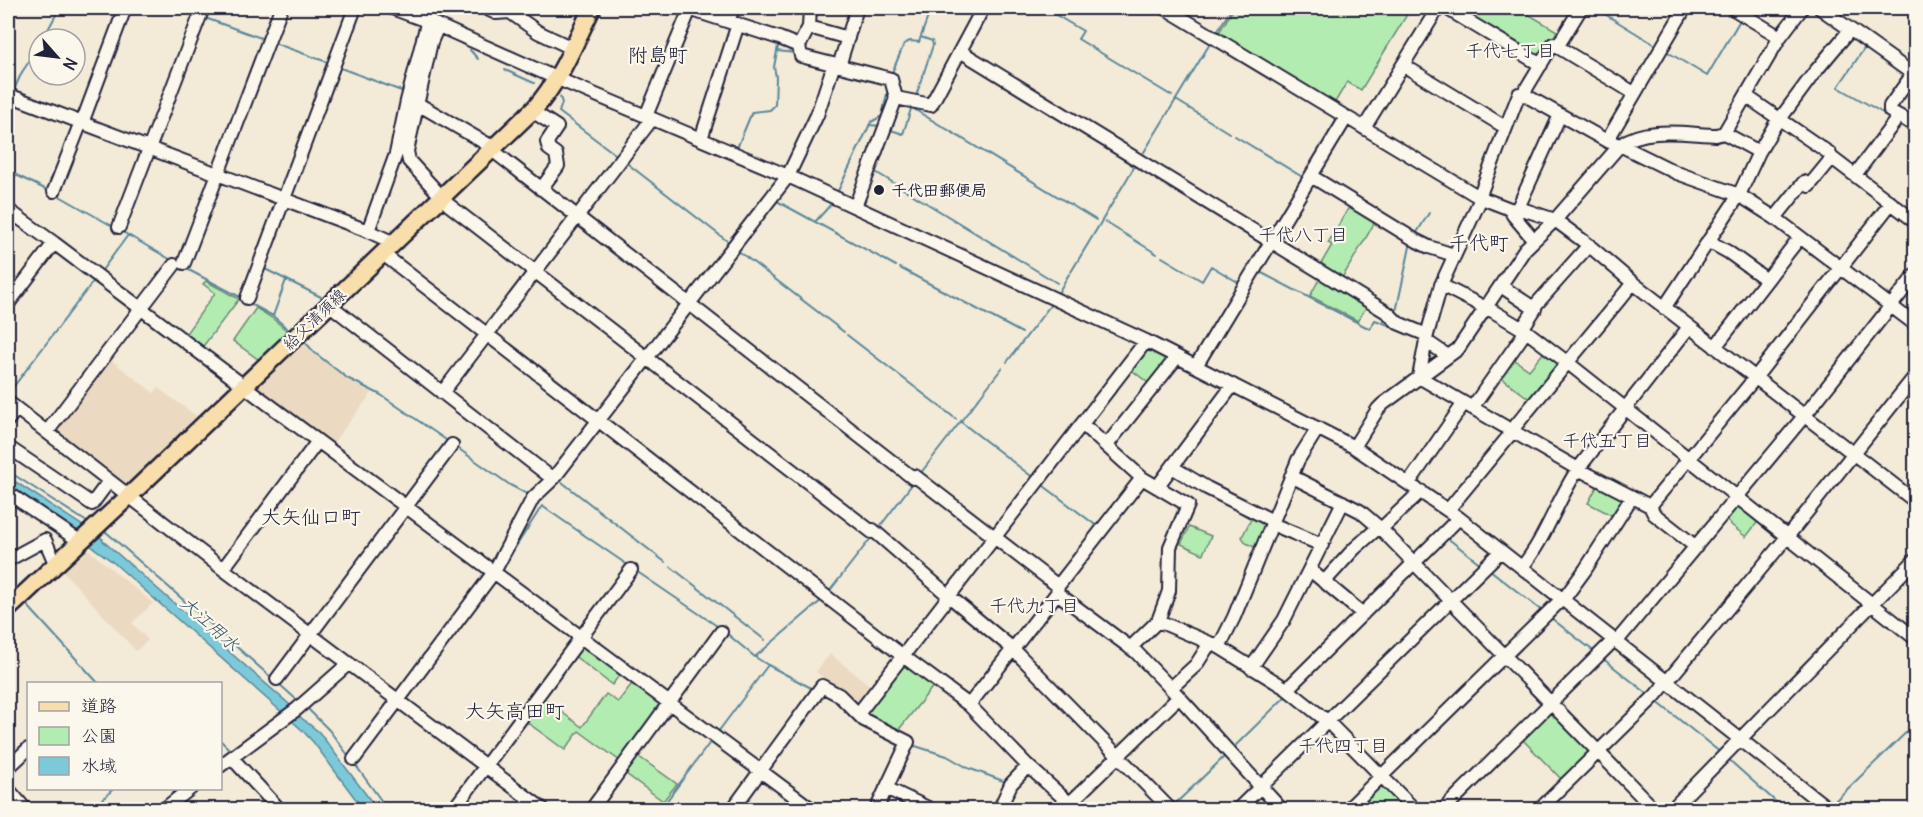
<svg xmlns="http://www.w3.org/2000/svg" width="1923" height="817" font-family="Delius,'Klee One',sans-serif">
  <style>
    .built { fill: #ebdac1 }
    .green { fill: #b3ecb0; stroke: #6a8776; stroke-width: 1.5 }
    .water { fill: #7ccad9; stroke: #58879a; stroke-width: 1.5 }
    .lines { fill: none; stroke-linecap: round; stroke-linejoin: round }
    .stream { stroke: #58879a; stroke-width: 2 }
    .minor-casing { stroke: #22223b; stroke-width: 16 }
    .major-casing { stroke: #22223b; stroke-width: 21 }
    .minor { stroke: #fbf7ec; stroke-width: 12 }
    .major { stroke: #f8deab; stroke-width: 16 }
    .poi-dot { fill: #22223b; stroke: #fbf7ec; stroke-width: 2 }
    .labels { text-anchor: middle; stroke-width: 4.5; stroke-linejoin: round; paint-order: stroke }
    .poi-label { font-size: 16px; font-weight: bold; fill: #22223b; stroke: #fbf7ec; text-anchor: start }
    .street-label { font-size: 16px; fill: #22223b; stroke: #fbf7ec }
    .neighbourhood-label { font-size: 18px; fill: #22223b; stroke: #fbf7ec }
    .water-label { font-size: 18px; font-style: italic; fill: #3d546a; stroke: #fbf7ec }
    .quarter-label { font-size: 20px; fill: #22223b; stroke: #fbf7ec }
  </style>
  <rect width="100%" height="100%" fill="#f4ead8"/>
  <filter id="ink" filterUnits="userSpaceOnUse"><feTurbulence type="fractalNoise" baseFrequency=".0167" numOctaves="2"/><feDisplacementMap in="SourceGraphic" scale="12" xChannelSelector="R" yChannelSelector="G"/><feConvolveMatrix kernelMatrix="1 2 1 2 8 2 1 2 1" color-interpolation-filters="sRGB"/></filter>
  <g filter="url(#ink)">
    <!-- built -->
    <path class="built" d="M302,342L314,354L347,379L372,393L330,447L253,389Z
      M108,358L154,393L158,388L202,420L131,487H124L57,434L56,428Z
      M86,548L153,603L132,623L148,640L136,651L62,570Z
      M830,654L873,688L860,704L856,705L816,672Z"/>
    <!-- green -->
    <path class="green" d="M1234,8H1411L1361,90L1347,82L1334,104L1218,34Z
      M1453,8H1518L1557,31L1542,57H1536Z
      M1349,207L1371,220L1374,224L1341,280L1319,267L1332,245L1328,243Z
      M1321,276L1368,304L1358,321L1310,296Z
      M206,281L239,299L201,349L184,336L215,293L203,284Z
      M256,308L272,318L291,334L262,362L233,341Z
      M1143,350C1152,350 1164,354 1170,361L1151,385L1129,368Z
      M1545,351L1558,361V367L1531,400L1499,376L1512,358L1529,370Z
      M1599,483L1624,496L1625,501L1615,517L1588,503Z
      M1736,505H1741L1760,519L1746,537L1724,519Z
      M1245,510L1269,521L1258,549L1246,543L1242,537L1251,519L1243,514Z
      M1189,527L1211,536L1203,554L1181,544Z
      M579,645H585L622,672L612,685L572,654Z
      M907,663L934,685L897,732L866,717L865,711L902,664Z
      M634,681L660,701L661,706L620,761L579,731L565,750L524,720L541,697L582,727L606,694L618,702Z
      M1548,711H1553L1590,749V754L1563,781L1521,738Z
      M635,754L677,784L663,801L622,771Z
      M1379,784H1385L1411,809H1370L1362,801Z"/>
    <!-- water -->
    <path class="water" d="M8,477L103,539L102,540L298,712L299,716L319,732L377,809H363L314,743L302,730L114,563C81,537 43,514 8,490Z"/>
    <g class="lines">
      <!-- stream -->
      <path class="stream" d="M48,8L58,11L60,8
        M573,8L581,11
        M1044,8L1083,31L1078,39L1172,96
        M1595,8L1657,46
        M205,18L264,39
        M435,18L439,8
        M1216,33L1232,8
        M43,39L58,11
        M274,43L330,63
        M1866,46L1838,87L1888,116
        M470,50L478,59
        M777,51L795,53
        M1666,51L1707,76L1740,20
        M338,67L404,92
        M505,70L534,83
        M891,75L904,44L910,41L919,42L931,8
        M13,92L22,72L39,47
        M916,96L933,45L932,41L921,37
        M560,97L562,103L559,112L619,157
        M1176,100L1229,133
        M912,108L1096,220
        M869,125L881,126
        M888,129L903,134L911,109
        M1235,136L1304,178
        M755,156L737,148L752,112L770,110L775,105L776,77L774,67L778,46
        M1141,157L1211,42
        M624,161L731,244
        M8,171L51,192
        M874,171L1057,283
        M837,193L871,122L882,116L888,89
        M56,194L114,227
        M775,200L896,266
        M815,222L833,202
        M1105,222L1157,254
        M121,231L173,261
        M1416,234L1429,213
        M737,250L844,332
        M1162,257L1202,281L1211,266L1241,284
        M183,267L242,298
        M263,268L325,299
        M900,268L1022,333
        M1258,271L1370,329L1375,320L1394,327
        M1071,272L1136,164
        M100,273L128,235
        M1057,295L1069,274
        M249,303L273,316L291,332
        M1396,312L1411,242
        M273,316L286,280
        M847,335L956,419
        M304,341L315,353L347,378L381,395L449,442
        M1007,362L1052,303
        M1432,377L1452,389
        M8,394L95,279
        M961,422L1035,479
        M456,447L510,485L529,495
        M8,471L90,524
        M920,474L1002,368
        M558,479L665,562
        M1040,483L1098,527
        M878,529L913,483
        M105,531L273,679
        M872,537L884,547
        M1446,537L1482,565
        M504,565L542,506L629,566
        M671,567L765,640
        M1489,569L1543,612
        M636,571L720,628
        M828,593L871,538
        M27,605L99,684
        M958,611L1006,651
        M1551,618L1596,653
        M725,632L755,657
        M1012,657L1031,676
        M1602,658L1649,695
        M768,665L813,689
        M278,683L298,701
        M822,694L835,700L856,722L862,725
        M1656,701L1721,753
        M309,710L329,730L351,759
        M718,732L768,665L755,657L823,599
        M220,740L231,751
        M912,745L947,756L968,768L1006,782
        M1232,749L1287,695
        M1727,758L1785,810
        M354,763L388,810
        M1835,801L1916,723
        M1174,805L1226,755
        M92,810L114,788
        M660,810L711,741"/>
      <defs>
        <path id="minor" d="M392,8L430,22L558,79L788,176L1146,341L1354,447L1459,518L1830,810
          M485,8L496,13L510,12L538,32L572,48
          M686,8L779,38L799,46L801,56L891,79L896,98L855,207
          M1165,8L1479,197L1510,209L1525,210L1555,220L1586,243L1633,283L1916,502
          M1446,8L1541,65
          M1732,8L1780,37
          M1820,8L1913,74L1890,106V111L1899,116
          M728,21L733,8
          M438,26L431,42L407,151L409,161L449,205L872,532
          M809,27L848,38
          M799,46L809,27L810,8
          M1557,47L1581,8
          M960,51L1388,313L1398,323L1427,335
          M1403,65L1505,127
          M839,66L857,8
          M1523,94L1607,141L1620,145L1677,173L1739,195L1775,218L1916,325
          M1746,96L1829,153L1832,158L1916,222
          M14,97L368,231L394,243
          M896,98L931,105L983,8
          M411,102L418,104L494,148
          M532,111L557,127L547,142L549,149L556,154L558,166L541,189
          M646,116L690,9
          M1780,119L1814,73L1850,30
          M82,123L125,8
          M1364,128L1438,8
          M1724,133L1759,152
          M701,139L738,24
          M1607,141L1685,8
          M492,150L913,478
          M1855,175L1899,116L1916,126
          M1311,176L1417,241L1429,247L1454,255
          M54,191L81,122
          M1479,197L1519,94H1523L1553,44L1634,93
          M1510,209L1513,215L1534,240
          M8,210L54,243L244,386L813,810
          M1517,210L1560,115
          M1775,218L1804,182L1809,186L1832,158
          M119,227L203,8
          M368,231L396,154L407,101L431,8
          M1708,241L1728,252L1767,280
          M383,254L903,656L969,705L1028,766L1077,810
          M184,263L281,8
          M1441,285L1486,308
          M1501,286L1535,309L1522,329
          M247,298L355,8
          M8,304L54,243
          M330,305L553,479
          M1486,307L1526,331L1568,363L1916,639
          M1533,308L1589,245
          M1664,308L1739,195L1759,152L1779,118
          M1426,341L1448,356
          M1715,347L1800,237
          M1196,366L1346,118
          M1419,377L1578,469L1650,506L1755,378L1891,203
          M1419,377L1427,335L1441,285L1481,198
          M442,393L652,119
          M8,402L223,569L544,810
          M1472,408L1526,331
          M8,420L16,409
          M1082,424L1142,478
          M1512,430L1633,283
          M47,432L174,265
          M1107,445L1177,357
          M8,447L92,504L109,481
          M1354,447L1378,409L1383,404L1458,349L1525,249L1555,220L1620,145C1645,126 1686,134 1716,135L1724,133L1780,37L1802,8
          M1172,467L1207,488L1273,521
          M915,476L1058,586
          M1291,476L1360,511L1381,529L1655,810
          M1409,483L1464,403
          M1157,487L1233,385
          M8,493L81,542
          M1650,506L1654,514L1696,547
          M1448,510L1513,431
          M1272,524L1322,545
          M1381,529L1421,491
          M873,530L949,596L1013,649L1171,810
          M8,560L45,540L56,565
          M1522,567C1546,538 1557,500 1578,469L1689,327
          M223,569L318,441
          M1310,570L1363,614
          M1324,582L1354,549L1379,527
          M1057,593L1136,652L1179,697L1282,810
          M1563,600L1585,570L1632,497
          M1158,621L1210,643
          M1617,641L1805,415L1916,274
          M1219,647L1234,617L1298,460L1318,428
          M1251,668L1284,620L1343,502
          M277,679L452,445
          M1171,688L1196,665L1210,643L1219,647L1287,689L1327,721L1415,810
          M1287,689L1459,518
          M969,705L1057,593L1058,586L1142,478L1188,505L1170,547L1169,591L1158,621L1130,648
          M232,758L280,810
          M354,759L494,572L533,498L553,479L788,176L817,115L834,64
          M220,766L297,709L348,664
          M8,768L28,749
          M886,788L932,810
          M8,789L26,810
          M1070,803L1179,697
          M163,810L191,788
          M453,810L631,570
          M591,810L721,632
          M732,810L822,686L839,695L858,714
          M876,810L908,742L864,720L858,714L1146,341
          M999,810L1011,784L1028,766
          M1237,810L1501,551
          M1347,810L1562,599
          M1443,810L1614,640
          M1539,810L1655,696L1787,537L1916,375
          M1671,810L1916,559"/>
        <path id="major" d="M8,609L129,496L535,108C561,79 575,42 592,8"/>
      </defs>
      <!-- minor casing -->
      <use href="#minor" class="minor-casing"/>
      <!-- major casing -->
      <use href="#major" class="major-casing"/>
      <!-- minor -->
      <use href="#minor" class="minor"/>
      <!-- major -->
      <use href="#major" class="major"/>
    </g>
  </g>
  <!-- markers -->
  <circle class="poi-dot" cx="879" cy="190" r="6"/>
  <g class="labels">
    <!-- poi labels -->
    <g class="poi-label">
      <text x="891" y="196">千代田郵便局</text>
    </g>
    <!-- street labels -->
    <g class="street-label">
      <text transform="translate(314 319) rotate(-44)" y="6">給父清須線</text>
    </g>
    <!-- neighbourhood labels -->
    <g class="neighbourhood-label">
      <text x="1510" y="57">千代七丁目</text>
      <text x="1303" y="241">千代八丁目</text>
      <text x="1607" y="447">千代五丁目</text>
      <text x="1034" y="612">千代九丁目</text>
      <text x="1343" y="752">千代四丁目</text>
    </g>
    <!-- water labels -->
    <g class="water-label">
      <text transform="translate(210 624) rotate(42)" y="6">大江用水</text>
    </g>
    <!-- quarter labels -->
    <g class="quarter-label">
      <text x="658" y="62">附島町</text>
      <text x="1479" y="250">千代町</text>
      <text x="311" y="524">大矢仙口町</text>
      <text x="515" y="718">大矢高田町</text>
    </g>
  </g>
  <!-- margin -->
  <rect width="1923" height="817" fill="none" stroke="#fbf7ec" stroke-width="30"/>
  <rect x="15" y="15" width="1893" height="787" fill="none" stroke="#22223b" stroke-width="2" filter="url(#ink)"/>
  <!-- legend -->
  <rect x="27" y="682" width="195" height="108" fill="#fbf7ec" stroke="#a4a2a5" stroke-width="1.5"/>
  <rect x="39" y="702" width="30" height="9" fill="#f8deab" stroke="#a4a2a5" stroke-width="1.5"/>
  <text x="81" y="712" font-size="18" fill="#22223b">道路</text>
  <rect x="39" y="727" width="30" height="18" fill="#b3ecb0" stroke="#a4a2a5" stroke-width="1.5"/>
  <text x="81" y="742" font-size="18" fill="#22223b">公園</text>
  <rect x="39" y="757" width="30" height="18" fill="#7ccad9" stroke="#a4a2a5" stroke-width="1.5"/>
  <text x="81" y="772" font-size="18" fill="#22223b">水域</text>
  <!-- north arrow -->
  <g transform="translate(57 57) rotate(118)"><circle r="28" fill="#fbf7ec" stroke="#a4a2a5" stroke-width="1.5"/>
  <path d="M0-4.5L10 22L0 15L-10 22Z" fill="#22223b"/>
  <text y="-9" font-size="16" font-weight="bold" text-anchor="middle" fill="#22223b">N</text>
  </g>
</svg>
